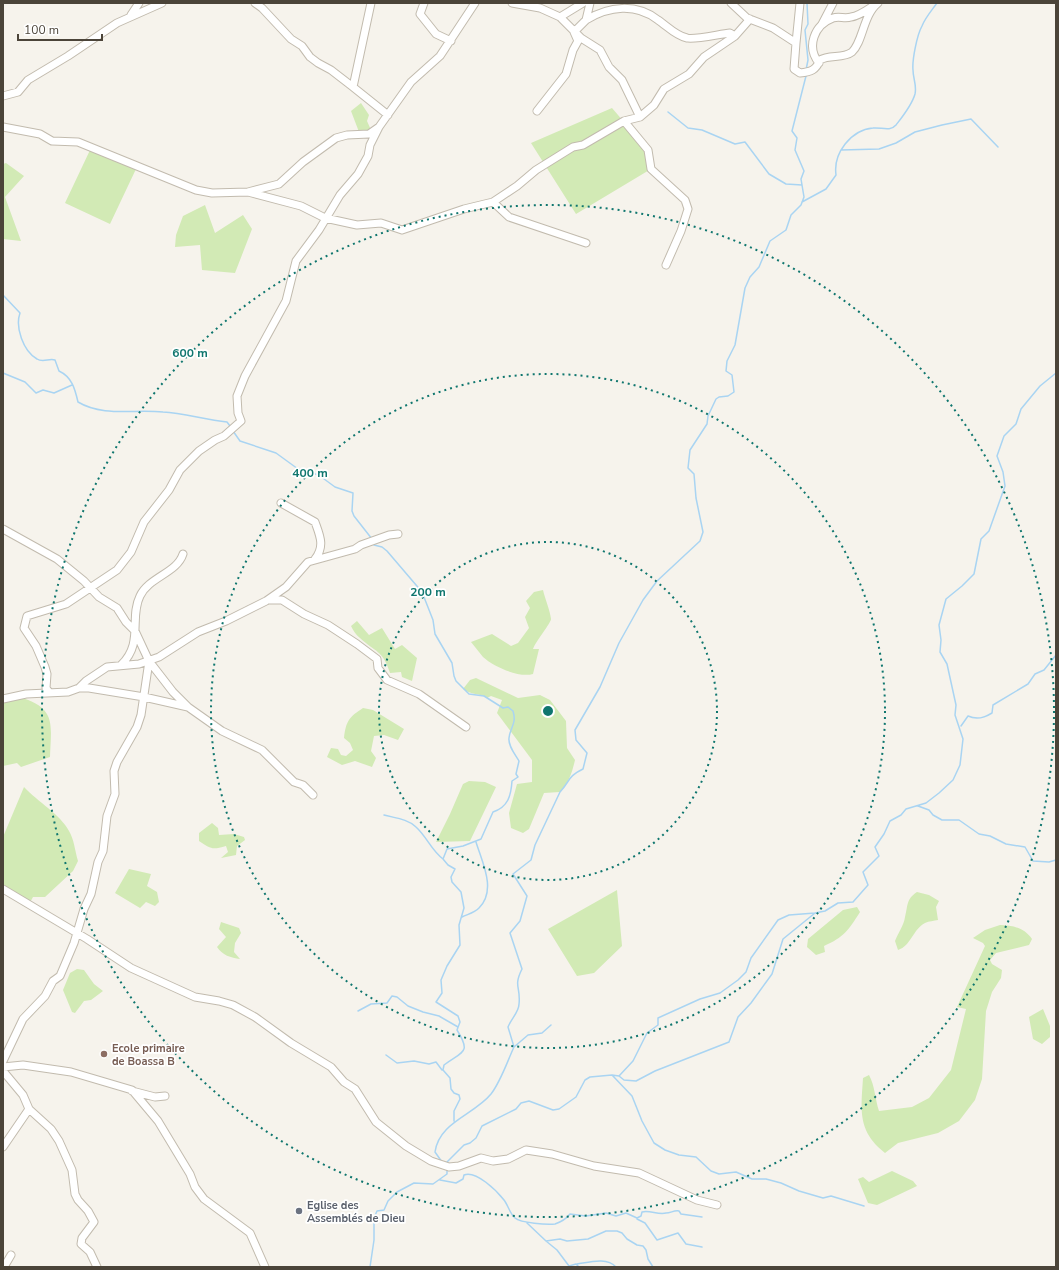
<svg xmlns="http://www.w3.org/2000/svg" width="1059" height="1270" font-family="'Nunito Sans',sans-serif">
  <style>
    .green { fill: #d2eab5 }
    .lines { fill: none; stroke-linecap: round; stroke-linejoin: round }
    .stream { stroke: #a9d4f2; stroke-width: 1.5 }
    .minor-casing { stroke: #c2bbae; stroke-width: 9 }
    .minor { stroke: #fff; stroke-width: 7 }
    .ring { fill: none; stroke: #0f766e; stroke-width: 2; stroke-dasharray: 2 4 }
    .education-dot { fill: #8d6e63; stroke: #fff; stroke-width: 1.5 }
    .worship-dot { fill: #6b7280; stroke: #fff; stroke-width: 1.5 }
    .labels { text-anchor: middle; stroke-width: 3.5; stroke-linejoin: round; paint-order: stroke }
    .education-label { font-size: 11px; font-weight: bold; fill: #785e54; stroke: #fff; text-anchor: start }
    .worship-label { font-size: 11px; font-weight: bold; fill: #5b616d; stroke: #fff; text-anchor: start }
    .centre { fill: #0f766e; stroke: #fff; stroke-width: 2 }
    .ring-label { font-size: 12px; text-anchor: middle; font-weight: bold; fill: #0f766e; stroke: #fff; stroke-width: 3.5; stroke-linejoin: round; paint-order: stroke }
  </style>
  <rect width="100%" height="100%" fill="#f6f3ec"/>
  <!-- green -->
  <path class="green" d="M361,103L369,115L367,121L371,130L359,132L351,111Z
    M612,108L648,150L651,169L576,214L531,143Z
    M91,148L136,169L110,224L65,203Z
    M6,163L24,176L5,197L21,241L3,239V164Z
    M205,205L215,233L243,215L252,229L235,273L202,270L200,245L175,247L176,235L183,216Z
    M543,590C545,599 550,610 551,619C551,623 536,641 533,649H539L533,674C519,678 494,667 483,657C479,652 475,647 471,642L492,634L511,646L518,643L529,628L525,617L530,608L526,601L534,592Z
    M357,621L369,635L382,628L395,649L402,645L417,658L412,681L402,677L401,672L390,673C383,650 375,652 360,638C356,635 353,630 351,626Z
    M476,678L518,698L540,695L550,700L566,721L567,748L575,760C572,773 569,782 560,792L544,793L529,829L523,833L511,828L509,813L517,784L532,782V760L497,713L502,700L491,696L487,698C480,693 471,695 463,689L470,680Z
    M19,697C57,708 51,724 50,757L21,767L17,763L3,766V702Z
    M363,708L373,710L404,729L398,740L384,735L374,736L371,751L376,758L372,767L355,761L342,765L327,757L331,748L338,749L341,755L346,756L353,750L350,743L344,738C346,721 349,717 363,708Z
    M469,781L485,782L496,787L470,841L436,842L450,814L463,784Z
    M24,787C38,802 60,814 69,831C74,839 75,851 78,861L73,871L45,897H33L27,908L3,893V837Z
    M212,823L218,828L219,835L234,834L244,837L245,840L237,846L236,855L221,858L228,852L226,846C212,850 211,849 199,841V833Z
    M129,869L151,874L147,886L157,892L159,902L155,906L146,902L140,908L115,893Z
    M617,890L622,946L594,973L577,976L548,929Z
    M917,892L929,895L939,901L936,907L938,920C934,921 929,921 925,923C913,929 911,946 898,950L895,941C898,933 904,925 905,917C908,906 906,899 917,892Z
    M857,907L860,912C848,931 844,937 824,946L825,952L816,955L807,947L808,939L843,910Z
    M221,922L239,928L241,933L235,943L234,952L240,959C231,958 222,955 217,947L226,937L219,929Z
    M1000,925C1012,925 1025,928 1032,939L1029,945L996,953L990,960L992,964L1002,970L1001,978L992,992L986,1011L982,1079L975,1100L959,1121L938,1133L898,1143L885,1153C857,1131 861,1110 863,1078L869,1075C875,1086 875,1099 879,1111L912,1107L929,1098L951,1070L966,1009L957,1007L985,946L983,943L973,938L985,930Z
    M77,969L84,970L94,984L103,991L91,1000L84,1001L75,1013L72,1012L63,990L70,973Z
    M1043,1009L1050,1026V1037L1042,1044L1033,1039L1029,1017Z
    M892,1171L913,1181L917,1186L877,1205L868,1203L858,1179L863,1177L869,1182Z"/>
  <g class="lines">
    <!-- stream -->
    <path class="stream" d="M806,70L808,60L805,30L808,24L807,3
      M668,112L688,128L702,130L735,144L745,142L769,174L786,184L802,185
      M841,150L879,149L896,143L915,132L942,125L971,119L998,147
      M802,202L826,189L836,175C833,153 851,130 873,128C881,127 890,132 896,125C903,116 912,105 915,94C917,85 913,79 913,70C912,60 917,35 922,26C925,18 932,10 937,3
      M3,295L20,313C15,327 23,351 37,359C43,363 49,358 55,360L59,371C72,377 75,389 78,402C103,417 134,409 163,412C184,413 205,420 227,422L230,426
      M3,373L25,382L36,393L43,390L54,393L72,385
      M233,431L240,441L276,453L298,469H304L320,476L335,487L353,493L352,511L354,516L372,539
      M373,543L374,545L382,547L387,551L422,592L433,620L435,634L452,663L454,676L456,681L469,694L484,696L503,708L508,707L513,711C517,724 510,727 509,738C508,746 515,754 519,761L516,774L518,777L512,781C511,796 508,807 493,812L481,839L463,846L447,849L443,859L448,865L455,869L451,877L452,882L461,892L464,908L459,925L460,945L447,966L441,980L442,993L436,1002L458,1016L460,1022L457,1030C472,1054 462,1051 444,1065L443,1070L450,1078L451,1089L454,1093L459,1095L460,1099L454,1111V1121
      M961,726L968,716C977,720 984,718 992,713L993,705L1028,684L1035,674L1044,670L1056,655
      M918,806L929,810L933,815L942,820H959L979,834L990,836L1006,844L1025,847L1033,861L1049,862L1056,860
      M384,815C395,818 408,819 416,827C427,837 431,850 443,859
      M462,917C468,914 474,913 479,908C497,890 482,862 476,842
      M358,1011L371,1004L387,1003L392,996L397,997L408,1006L423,1012L439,1016L458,1027
      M514,1047L528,1035L542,1033L551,1025
      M386,1055L397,1063L414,1061L429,1064L436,1062L442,1070
      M612,1075L632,1096L642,1121L654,1143L665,1150L679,1155L696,1157L711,1171L719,1174L736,1172L752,1179H766L781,1183L799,1191L823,1198L831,1196L864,1206
      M619,1076L633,1061L647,1033L658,1025V1018L700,999L720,993L738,980L746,972L751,958L778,920L789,915L815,913
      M442,1162L435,1152C439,1122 474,1115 491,1094C501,1081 507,1062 514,1047L508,1027C511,1019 519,1012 519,1004C521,987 513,987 522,969L510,933L520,921L527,896L513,874L531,860L535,845L560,792C571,780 567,777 583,769L587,753L576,740L575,730L600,687L619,643L643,600L657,581L700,541L703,532L696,498L694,474L688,468L690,450L707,424L708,416L716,399L719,397L728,396L734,392L732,375L726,371L727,361L735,345L745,288L750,277L759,267L770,241L786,230L791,215L801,205L804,197L801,179L804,171L795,150L797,138L792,131L806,76
      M446,1163L464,1145L470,1143L476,1138L482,1126L516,1109L521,1103L529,1101L553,1110L559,1109L576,1097L585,1080L590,1077L612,1075L619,1076L624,1080L636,1081L655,1071L729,1042L738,1017L751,1003L772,974L783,939L815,913L825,911L838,903L853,902L868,885L863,872L879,856L875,847L884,834L890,821L901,815L906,809L926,803L939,793L953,780L960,765L963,739L955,715L956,705L947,664L940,652L941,640L939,625L946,599L962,586L974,574L981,539L989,531L1005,486L1003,472L997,456L1004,436L1016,424L1021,409L1040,386L1056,373
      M440,1180L456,1183L463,1179L464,1175C476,1170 497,1191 504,1200C508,1205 510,1214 515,1218C521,1223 547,1225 555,1224C561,1222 566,1219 570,1214L586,1216L606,1213L616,1216L626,1213L637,1218L641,1216L642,1212C650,1210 658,1215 666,1213C671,1213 674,1210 679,1211L681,1214L702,1217
      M637,1219L645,1223L657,1240L678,1233L686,1244L702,1247
      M527,1223L546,1241L560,1239L567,1241L588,1239L606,1231H617L622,1233L627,1239L637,1245L643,1246L646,1250L648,1259L653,1267
      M546,1241L557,1250L569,1266L576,1264L579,1267
      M577,1264C590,1262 607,1257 616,1267
      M370,1267L374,1240V1218L377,1211L384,1210L388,1201L397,1192L414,1183L433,1184L447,1174V1170"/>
    <defs>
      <path id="minor" d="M255,3L262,8L291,39L302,46L310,57L318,63L331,70L353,87
        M371,3L353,87L388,115
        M424,3L420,14L436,34L451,41
        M512,3L540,8L560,17L581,38L600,50L609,67L622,80L640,117
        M731,3L747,18L773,28L796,43L794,69L800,73C811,72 816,70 820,60C829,54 843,59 852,52C863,42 863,15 878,3
        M131,15L139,3
        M560,17L583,3
        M586,20C609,6 636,3 658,20C667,26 676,36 687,38C694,40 720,34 730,33L735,36
        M822,24L833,3
        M796,43L800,3
        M819,63C806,47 814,25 833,18C839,16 845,19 851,17C859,16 867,10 873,6
        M3,96L18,92L28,80L68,56L117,23L162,3
        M537,111L566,74L573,50L578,41L574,32L586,20L590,3
        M624,121L648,150L651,169L685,200L688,209L681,231L666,265
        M3,127L40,134L52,141L78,142L196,190L212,193L248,192L279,184L303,162L336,138L347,135L369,134L379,127L411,82L440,56L475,3
        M248,192L301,206L325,218L357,225L381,223L402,230L464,209L493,202L517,186L536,170L573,147L583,145L624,121L640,117L654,105L664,89L689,74L704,57L735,36L750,19
        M493,202L509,217L586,243
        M281,503L315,522C320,536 325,546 315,559
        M3,529L57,559L84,581L99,597L117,608L126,622L135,631L149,661L173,692L188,707
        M268,600H282L304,614L328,625L357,644L377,659L378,668L387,680L419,694L466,727
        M121,665C144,643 129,618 140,596C149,577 177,573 183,554
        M79,688H89L144,697L188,707L222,731L262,750L294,782L303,785L313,795
        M49,692L46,688L47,674L45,667L36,646L24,628L27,616L66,604L117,570L131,552L144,522L169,490L180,470L199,451L215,440L224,436L241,421L238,413L237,396L245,376L286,301L296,261L319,230L340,195L358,174L368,156L370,145L379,127
        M3,699L26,694L68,692L79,688L86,681L107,667L139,664L159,657L198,632L226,621L266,601L286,587L308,562L355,549L361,545L389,535L398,534
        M3,889L87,939L131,968L195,997L219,1001L233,1005L255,1017L291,1043L331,1067L344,1082L355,1089L376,1122L406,1146L431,1161L449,1167L459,1166L481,1158L493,1161L508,1159L526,1150L552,1154L594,1166L639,1173L697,1200L717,1205
        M3,1061L23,1019L45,996L53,981L60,976L74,943L84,909L91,894L98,862L103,851L107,816L115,794L114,771L117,762L137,727L141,715L149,661
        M3,1067L23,1065L71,1072L132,1090L158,1121L190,1174L195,1187L204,1199L250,1233L265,1267
        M3,1071L23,1095L29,1109L51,1129L59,1141L72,1170L75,1194L78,1200L88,1211L94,1222L82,1238L81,1244L90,1252L97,1267
        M132,1091L155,1097L165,1096
        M3,1147L29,1109
        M4,1267L11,1255"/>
    </defs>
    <!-- minor casing -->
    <use href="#minor" class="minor-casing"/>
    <!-- minor -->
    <use href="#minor" class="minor"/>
  </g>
  <!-- distance rings -->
  <g class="ring">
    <circle cx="548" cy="711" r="169"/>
    <circle cx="548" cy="711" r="337"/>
    <circle cx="548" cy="711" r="506"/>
  </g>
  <!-- markers -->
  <circle class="education-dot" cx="104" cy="1054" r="4"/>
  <circle class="worship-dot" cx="299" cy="1211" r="4"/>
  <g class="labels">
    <!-- education labels -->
    <g class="education-label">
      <text x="112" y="1052">Ecole primaire<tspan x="112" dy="13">de Boassa B</tspan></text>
    </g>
    <!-- worship labels -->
    <g class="worship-label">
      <text x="307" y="1209">Eglise des<tspan x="307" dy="13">Assemblés de Dieu</tspan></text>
    </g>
  </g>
  <circle cx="548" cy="711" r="6" class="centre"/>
  <g class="ring-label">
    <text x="190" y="357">600 m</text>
    <text x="310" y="477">400 m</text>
    <text x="428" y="596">200 m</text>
  </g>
  <!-- border -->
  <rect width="1059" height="1270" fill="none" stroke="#4b4439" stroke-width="8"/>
  <!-- scale -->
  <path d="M18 34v6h84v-6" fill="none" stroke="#4b4439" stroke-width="2"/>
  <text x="24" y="34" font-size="12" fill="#4b4439" stroke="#ffffff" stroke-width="3" paint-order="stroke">100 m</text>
</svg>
